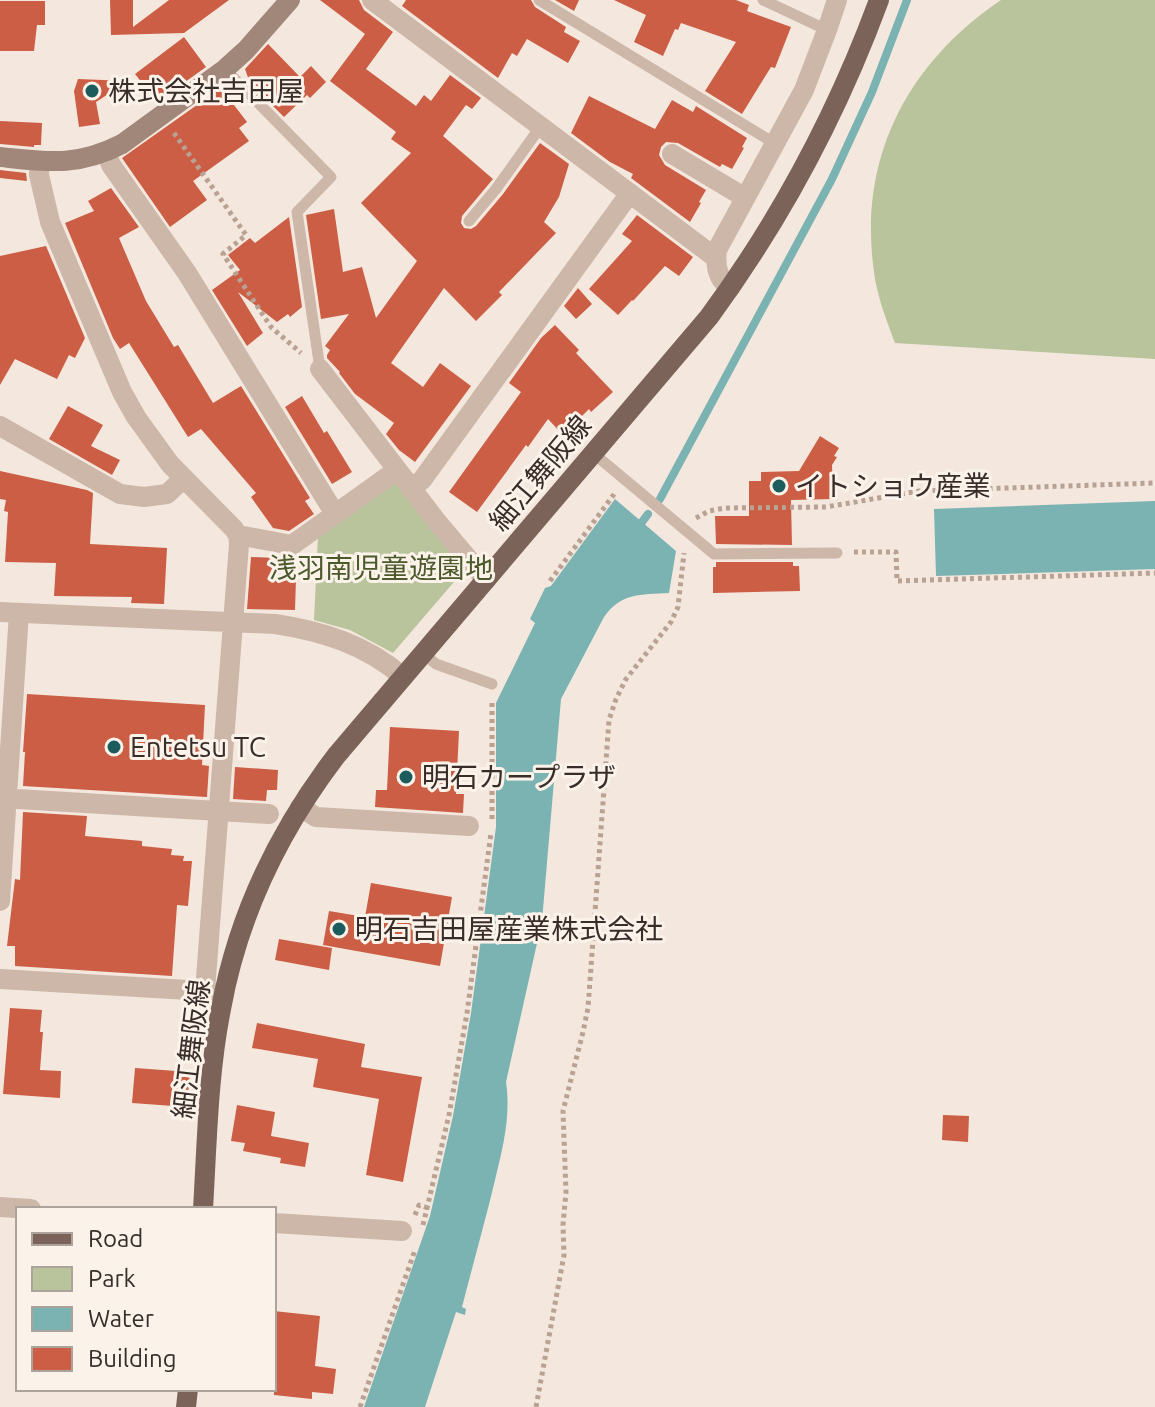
<svg xmlns="http://www.w3.org/2000/svg" width="1155" height="1407" font-family="Ubuntu,'Noto Sans JP',sans-serif">
  <style>
    .green { fill: #b9c49c }
    .water { fill: #7bb2b2 }
    .lines { fill: none; stroke-linecap: round; stroke-linejoin: round }
    .stream { stroke: #7bb2b2; stroke-width: 8 }
    .building { fill: #cb5e44 }
    .path { stroke: #b9a193; stroke-width: 5; stroke-dasharray: 4 4; stroke-linecap: butt }
    .service { stroke: #cdb7a9; stroke-width: 11 }
    .minor { stroke: #cdb7a9; stroke-width: 20 }
    .secondary { stroke: #a1867a; stroke-width: 20 }
    .primary { stroke: #7c6359; stroke-width: 20 }
    .poi-dot { fill: #1c5c5d; stroke: #fbf2ea; stroke-width: 3 }
    .labels { text-anchor: middle; stroke-width: 6; stroke-linejoin: round; paint-order: stroke }
    .poi-label { font-size: 28px; fill: #392d29; stroke: #fbf2ea; text-anchor: start }
    .street-label { font-size: 28px; fill: #392d29; stroke: #fbf2ea }
    .park-label { font-size: 28px; fill: #4b592b; stroke: #fbf2ea }
  </style>
  <rect width="100%" height="100%" fill="#f4e8de"/>
  <!-- green -->
  <path class="green" d="M1001,0H1155V359L895,343C887,322 879,301 875,279C856,162 905,65 1001,0Z
    M395,480L466,568L393,653L350,630L314,620L318,535Z"/>
  <!-- water -->
  <path class="water" d="M615,499L676,551L669,593C640,595 622,592 604,617L561,699L542,921L506,1082C511,1116 503,1147 495,1180C485,1222 473,1264 462,1307L466,1309L465,1315L456,1312L425,1407H364L430,1216L453,1116L471,1013L496,827V703L535,623L530,619L545,588L551,586Z
    M1155,501V569L936,576L934,509Z"/>
  <g class="lines">
    <!-- stream -->
    <path class="stream" d="M660,499L832,179L872,92L907,0
      M642,522L648,514"/>
  </g>
  <!-- building -->
  <path class="building" d="M110,0H133V27L169,0H229L184,33L111,35Z
    M320,0H359L364,10L393,32L366,69L416,106L424,95L431,101L450,75L481,98L472,109L466,105L443,136L493,179L462,216L461,223L464,228L471,229L476,226L503,194L540,143L569,164L559,197L544,222L556,233L499,292L502,295L476,321L444,288L391,363L423,387L440,363L471,386L415,462L399,450L386,434L394,423L355,394L339,373L340,372L327,358V355L330,350L325,346L349,314L321,319L306,215L334,209L343,272L362,267L376,318L417,261L361,203L411,153L391,139L396,132L330,81L365,34Z
    M406,0H531L535,7L566,27L564,32L580,41L568,63L527,39L517,56L512,53L498,78L402,6Z
    M555,0H579L574,11Z
    M614,0H736L749,5L747,11L791,27L775,68L771,67L742,114L705,91L736,42L681,23L678,30L675,29L663,56L634,42L646,15Z
    M0,1H45V25H37L34,51H0Z
    M184,37L206,67L157,102L135,74Z
    M268,44L300,77L311,66L326,82L310,98L307,95L284,117L250,83L245,69Z
    M78,79L128,81L96,102L100,124L79,127L74,91Z
    M221,88L247,122L239,128L249,141L193,181L207,200L170,227L122,158Z
    M589,96L655,129L672,100L693,112L696,106L747,138L742,147L744,148L732,169L722,164L720,167L678,143L666,142L661,147L659,155L665,165L706,190L699,202L701,203L690,222L631,178L633,174L610,162L571,133Z
    M0,121L42,123L41,145H34V147L0,144Z
    M0,170L26,173L27,181L0,178Z
    M111,188L139,227L119,238L146,301L174,347L178,345L213,403L241,386L310,498L305,501L314,514L289,531L273,528L251,497L256,493L201,429L188,437L129,343L120,349L113,338L65,223L94,211L88,201Z
    M637,215L693,257L679,276L665,266L633,301L632,300L618,315L589,289L632,241L622,234Z
    M289,217L302,307L290,317L288,314L277,322L238,292L263,333L247,346L212,290L240,270L228,255L250,238L255,243Z
    M46,246L85,338L75,358L69,355L57,379L15,359L0,385V256Z
    M578,288L592,304L576,319L564,306Z
    M555,325L579,350L576,353L613,392L591,412L589,409L563,435L548,419L528,447L526,445L477,512L449,492L521,392L509,383L541,338Z
    M302,396L324,433L327,431L352,472L332,484L285,407Z
    M68,406L103,425L91,446L120,460L112,475L49,439Z
    M820,436L839,448L834,456L837,457L832,465L833,499L791,500L792,545L716,544L715,516H749V481H761V472L799,471Z
    M0,471L87,490L93,493L90,544L167,548L164,604L131,603L132,597L54,596L56,563L5,562L8,512L4,511L6,500L0,499Z
    M251,557L278,558L277,578L296,579L295,610L247,609Z
    M716,562H793V566H799L800,591L713,593V567H716Z
    M27,694L205,705L202,765L209,766L207,797L23,786L25,752H23Z
    M390,727L459,731L456,794H464L463,813L375,807L376,790H387Z
    M235,767L278,770L277,790H267L266,801L233,799Z
    M23,812L87,816L85,836L142,841V846L172,849L171,855L184,856L183,861H192L188,906L177,905L172,976L15,966V946H7L15,879L20,880Z
    M371,883L452,897L440,966L323,945L329,911L365,917Z
    M279,939L332,948L329,970L275,960Z
    M10,1008L42,1010L40,1032H43L40,1070L61,1071L60,1098L3,1094Z
    M257,1023L365,1044L361,1067L422,1077L403,1182L366,1175L379,1099L313,1087L318,1059L252,1048Z
    M135,1068L190,1072L187,1107L132,1103Z
    M237,1105L275,1112L271,1136L309,1143L305,1167L280,1163L281,1158L243,1151L245,1143L231,1141Z
    M943,1115L969,1116L968,1142L942,1140Z
    M274,1311L320,1316L315,1366L336,1369L333,1394L312,1392V1399L274,1395Z"/>
  <g class="lines">
    <!-- path -->
    <path class="path" d="M174,133L246,235L223,254L271,327L301,353
      M696,518L709,511L725,508L826,507L919,491L1155,483
      M854,552H896L897,581L1155,573
      M550,581L615,493L613,492
      M492,819V701
      M415,1215L419,1205L428,1208
      M423,1225L449,1115L467,1013L491,833
      M360,1407L415,1250
      M536,1407L564,1255L563,1225L566,1192L563,1111L583,1032L588,1008L609,720L616,699L626,679L671,622L678,607L684,553"/>
    <!-- service -->
    <path class="service" d="M539,0L774,143
      M763,0L827,30
      M225,69L331,177L297,212L320,369
      M469,221L496,189L541,126
      M593,453L714,554L837,553
      M423,653L436,664L492,684"/>
    <!-- minor -->
    <path class="minor" d="M372,0L716,258
      M106,152L111,165L187,273L335,514
      M672,154L744,197
      M40,162L39,175L50,222L122,392L136,417L170,464L234,529L238,535L239,544L205,991
      M730,288C717,279 715,265 717,250L804,90L827,30L837,0
      M320,369L438,523L486,580
      M0,426L120,494L144,497L167,494L184,478
      M411,488L422,480L630,193
      M238,535L292,545L397,470
      M0,612L275,624C322,631 367,645 403,677
      M0,798L269,814
      M300,807L316,817L469,826
      M0,901L19,613
      M0,979L205,991L216,993
      M0,1207L31,1209
      M274,1223L402,1231"/>
    <!-- secondary -->
    <path class="secondary" d="M0,157C48,162 77,167 122,144L225,69L246,50L290,0"/>
    <!-- primary -->
    <path class="primary" d="M203,1209C207,1143 208,1074 221,1009C238,915 279,831 336,756L709,317C781,219 837,114 879,0
      M186,1407L188,1389"/>
  </g>
  <!-- markers -->
  <g class="poi-dot">
    <circle cx="92" cy="91" r="8"/>
    <circle cx="779" cy="486" r="8"/>
    <circle cx="114" cy="747" r="8"/>
    <circle cx="406" cy="777" r="8"/>
    <circle cx="339" cy="929" r="8"/>
  </g>
  <g class="labels">
    <!-- poi labels -->
    <g class="poi-label">
      <text x="108" y="101">株式会社吉田屋</text>
      <text x="795" y="496">イトショウ産業</text>
      <text x="130" y="757">Entetsu TC</text>
      <text x="422" y="787">明石カープラザ</text>
      <text x="355" y="939">明石吉田屋産業株式会社</text>
    </g>
    <!-- street labels -->
    <g class="street-label">
      <text transform="translate(540 473) rotate(-50)" y="10">細江舞阪線</text>
      <text transform="translate(191 1049) rotate(-83)" y="10">細江舞阪線</text>
    </g>
    <!-- park labels -->
    <g class="park-label">
      <text x="381" y="578">浅羽南児童遊園地</text>
    </g>
  </g>
  <!-- legend -->
  <rect x="16" y="1207" width="260" height="184" fill="#fbf2ea" stroke="#ada39d" stroke-width="2"/>
  <rect x="32" y="1233" width="40" height="12" fill="#7c6359" stroke="#ada39d" stroke-width="2"/>
  <text x="88" y="1247" font-size="24" fill="#392d29">Road</text>
  <rect x="32" y="1267" width="40" height="24" fill="#b9c49c" stroke="#ada39d" stroke-width="2"/>
  <text x="88" y="1287" font-size="24" fill="#392d29">Park</text>
  <rect x="32" y="1307" width="40" height="24" fill="#7bb2b2" stroke="#ada39d" stroke-width="2"/>
  <text x="88" y="1327" font-size="24" fill="#392d29">Water</text>
  <rect x="32" y="1347" width="40" height="24" fill="#cb5e44" stroke="#ada39d" stroke-width="2"/>
  <text x="88" y="1367" font-size="24" fill="#392d29">Building</text>
</svg>
